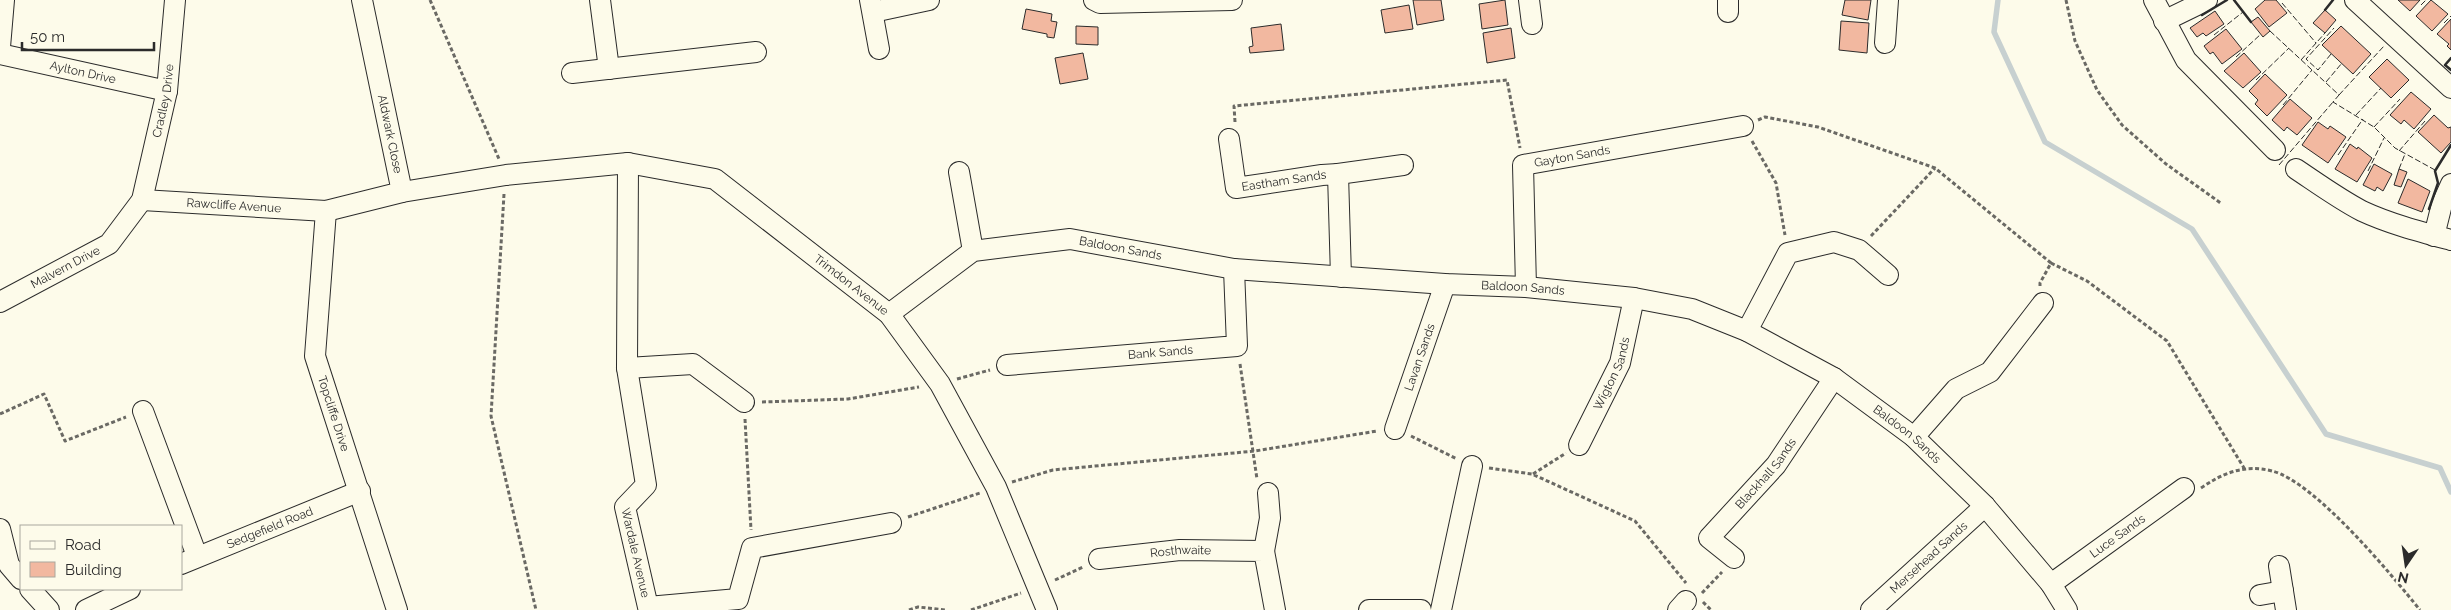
<svg xmlns="http://www.w3.org/2000/svg" width="2451" height="610" font-family="Raleway,sans-serif">
  <style>
    .lines { fill: none; stroke-linecap: round; stroke-linejoin: round }
    .stream { stroke: #c7d0d0; stroke-width: 5.5 }
    .building { fill: #f2b8a0; stroke: #2b2b2b }
    .minor-casing { stroke: #2b2b2b; stroke-width: 22 }
    .path { stroke: #6a6964; stroke-width: 3; stroke-dasharray: 4 2.5; stroke-linecap: butt }
    .minor { stroke: #fdfbea; stroke-width: 20 }
    .fence { stroke: #2b2b2b; stroke-width: 1; stroke-dasharray: 6 2.5; stroke-linecap: butt }
    .wall { stroke: #2b2b2b; stroke-width: 2.5 }
    .labels { text-anchor: middle; stroke-width: 4; stroke-linejoin: round; paint-order: stroke }
    .street-label { font-size: 12px; fill: #2b2b2b; stroke: #fdfbea }
  </style>
  <rect width="100%" height="100%" fill="#fdfbea"/>
  <g class="lines">
    <!-- stream -->
    <path class="stream" d="M1998,0L1994,32L2045,142L2192,229L2326,434L2440,468L2451,492"/>
  </g>
  <!-- building -->
  <path class="building" d="M1413,0H1441L1444,20L1417,25Z
    M1505,0L1508,25L1482,29L1479,4Z
    M1845,0H1871L1868,20L1842,15Z
    M2265,0H2276L2287,13L2269,27L2255,9Z
    M2398,0H2420L2410,11Z
    M2431,0L2448,14L2432,31L2416,16Z
    M1409,5L1413,29L1385,33L1381,10Z
    M1026,9L1052,14L1051,21L1057,22L1054,38L1047,37V34L1022,29Z
    M2325,10L2336,20L2325,33L2313,23Z
    M2215,11L2224,24L2206,36L2203,33L2197,37L2190,28Z
    M2258,17L2270,31L2263,37L2251,22Z
    M2451,19V50L2447,46L2449,44L2437,34Z
    M1841,21L1869,23L1867,53L1839,50Z
    M1281,24L1284,50L1250,53L1249,47L1253,46L1251,28Z
    M1076,26L1098,27V45L1076,44Z
    M2341,26L2371,54L2353,74L2322,45Z
    M1511,28L1515,58L1487,63L1483,33Z
    M2226,29L2242,49L2222,64L2213,52L2210,54L2204,46Z
    M1083,53L1088,79L1060,84L1055,58Z
    M2244,53L2261,72L2243,88L2224,71Z
    M2387,59L2409,80L2391,98L2369,77Z
    M2265,74L2287,95L2267,116L2255,104L2258,100L2249,91Z
    M2411,92L2431,109L2414,129L2404,120L2401,124L2390,115Z
    M2290,99L2312,118L2297,135L2287,127L2284,131L2272,120Z
    M2434,115L2448,128L2451,127V142L2441,153L2418,132Z
    M2318,122L2328,129L2330,126L2346,137L2328,163L2302,145Z
    M2350,144L2357,149L2358,147L2372,158L2357,182L2335,169Z
    M2374,164L2392,174L2383,191L2377,187L2375,191L2363,185Z
    M2399,169L2407,172L2401,187L2394,185Z
    M2408,179L2430,191L2422,212L2398,203Z"/>
  <g class="lines">
    <defs>
      <g id="minor">
        <path d="M600,0L609,69"/>
        <path d="M870,0L879,49"/>
        <path d="M1094,0L1100,3L1232,0"/>
        <path d="M1529,0L1532,24"/>
        <path d="M1728,0V12"/>
        <path d="M2154,0L2186,60L2275,150"/>
        <path d="M2355,0L2451,88"/>
        <path d="M873,12L929,0"/>
        <path d="M2164,21L2207,0"/>
        <path d="M1885,43L1888,0"/>
        <path d="M0,47L4,0"/>
        <path id="s1" d="M0,54L167,91"/>
        <path d="M572,73L756,52"/>
        <path id="s2" d="M1229,139L1236,188L1322,175L1338,174L1341,277"/>
        <path id="s3" d="M628,163L627,368L646,485L625,507L648,607L738,599L752,548L891,523"/>
        <path d="M2296,169C2317,183 2339,199 2362,211C2390,224 2421,232 2451,240"/>
        <path d="M959,172L973,251"/>
        <path d="M1338,174L1403,165"/>
        <path id="s4" d="M402,192L506,175L628,163L715,179L889,314L940,384L996,487L1047,610"/>
        <path id="s5" d="M142,200L326,211L402,192L362,0"/>
        <path id="s6" d="M326,211L315,356L397,610"/>
        <path d="M2434,236L2442,204L2451,184"/>
        <path id="s7" d="M1526,287L1523,165L1743,126"/>
        <path id="s8" d="M0,302L109,244L142,200L167,91L175,0"/>
        <path id="s9" d="M889,314L973,251L1070,239L1234,269L1445,284L1526,287L1634,298L1692,309L1747,331L1834,378L1914,437L1985,506L2051,584L2067,610"/>
        <path d="M1747,331L1788,253L1834,242L1859,250L1888,275"/>
        <path id="s10" d="M1007,365L1237,346L1234,269"/>
        <path d="M627,368L693,364L744,402"/>
        <path d="M143,411L197,556"/>
        <path id="s11" d="M1395,429L1445,284"/>
        <path d="M1914,437L1956,389L1990,372L2043,303"/>
        <path id="s12" d="M1579,445L1620,363L1634,298"/>
        <path d="M0,529L9,565L21,579"/>
        <path d="M1264,551L1270,518L1268,493"/>
        <path id="s13" d="M1734,558L1709,538L1776,465L1834,378"/>
        <path id="s14" d="M1099,559L1180,550L1264,551L1275,610"/>
        <path id="s15" d="M181,564L360,491"/>
        <path d="M2279,566L2286,610"/>
        <path id="s16" d="M2051,584L2184,488"/>
        <path d="M30,589L49,610"/>
        <path d="M2260,595L2283,591"/>
        <path d="M86,610L130,589"/>
        <path d="M1369,610H1421"/>
        <path d="M1441,610L1472,466"/>
        <path d="M1678,610L1686,601"/>
        <path id="s17" d="M1871,610L1985,506"/>
      </g>
    </defs>
    <!-- minor casing -->
    <use href="#minor" class="minor-casing"/>
    <!-- path -->
    <path class="path" d="M430,0L499,159
      M2066,0L2075,41L2097,90L2122,125L2166,164L2222,204
      M1758,120L1765,117L1818,127L1935,168L2051,263L2040,283V286
      M1235,122L1234,106L1507,80L1520,148
      M1752,141L1776,183L1785,235
      M504,194L491,416L536,610
      M1871,236L1935,168
      M2051,263L2087,281L2167,341L2244,468
      M1240,364L1257,479
      M957,379L990,370
      M762,402L848,399L919,387
      M0,414L44,394L65,441L126,417
      M745,419L751,530
      M1411,436L1457,459
      M1489,468L1532,474L1635,521L1686,583
      M1533,474L1566,453
      M1012,482L1053,470L1255,451L1377,431
      M2201,488C2223,473 2244,464 2272,471C2315,482 2391,574 2420,610
      M908,517L980,493
      M1055,580L1083,567
      M1702,593L1722,572
      M1703,602L1711,610
      M909,610L918,607L946,610
      M971,610L1021,593"/>
    <!-- minor -->
    <use href="#minor" class="minor"/>
    <!-- fence -->
    <path class="fence" d="M2282,3L2316,43
      M2421,5L2426,0
      M2444,23L2451,16
      M2270,31L2339,95L2333,102L2374,127L2395,148L2435,170
      M2214,35L2243,12
      M2331,54L2318,70L2306,59L2334,28
      M2236,57L2261,34
      M2301,60L2325,33
      M2256,80L2289,48
      M2326,82L2342,63
      M2339,95L2384,46
      M2283,105L2312,70
      M2356,115L2381,88
      M2374,127L2400,99
      M2399,151L2425,121
      M2338,155L2363,119
      M2279,165L2333,102
      M2399,169L2405,154
      M2368,171L2384,138"/>
    <!-- wall -->
    <path class="wall" d="M2234,0L2251,22
      M2325,10L2333,0
      M2202,15L2227,0
      M2451,58L2445,65L2451,70
      M2429,209L2438,183L2435,171L2451,145"/>
  </g>
  <g class="labels">
    <!-- street labels -->
    <g class="street-label">
      <text dy="4" stroke="none"><textPath href="#s1" startOffset="85">Aylton Drive</textPath></text>
      <text dy="4" stroke="none"><textPath href="#s8" startOffset="280">Cradley Drive</textPath></text>
      <text transform="translate(390 134) rotate(78)" y="4">Aldwark Close</text>
      <text dy="4" stroke="none"><textPath href="#s7" startOffset="172">Gayton Sands</textPath></text>
      <text dy="4" stroke="none"><textPath href="#s2" startOffset="98">Eastham Sands</textPath></text>
      <text dy="4" stroke="none"><textPath href="#s5" startOffset="92">Rawcliffe Avenue</textPath></text>
      <text dy="4" stroke="none"><textPath href="#s9" startOffset="254">Baldoon Sands</textPath></text>
      <text dy="4" stroke="none"><textPath href="#s8" startOffset="74">Malvern Drive</textPath></text>
      <text dy="4" stroke="none"><textPath href="#s4" startOffset="489">Trimdon Avenue</textPath></text>
      <text dy="4" stroke="none"><textPath href="#s9" startOffset="659">Baldoon Sands</textPath></text>
      <text dy="4" stroke="none"><textPath href="#s10" startOffset="154">Bank Sands</textPath></text>
      <text dy="4" stroke="none"><textPath href="#s11" startOffset="76">Lavan Sands</textPath></text>
      <text dy="4" stroke="none"><textPath href="#s12" startOffset="79">Wigton Sands</textPath></text>
      <text dy="4" stroke="none"><textPath href="#s6" startOffset="206">Topcliffe Drive</textPath></text>
      <text dy="4" stroke="none"><textPath href="#s9" startOffset="1080">Baldoon Sands</textPath></text>
      <text dy="4" stroke="none"><textPath href="#s13" startOffset="118">Blackhall Sands</textPath></text>
      <text dy="4" stroke="none"><textPath href="#s15" startOffset="96">Sedgefield Road</textPath></text>
      <text dy="4" stroke="none"><textPath href="#s16" startOffset="82">Luce Sands</textPath></text>
      <text dy="4" stroke="none"><textPath href="#s14" startOffset="82">Rosthwaite</textPath></text>
      <text dy="4" stroke="none"><textPath href="#s3" startOffset="401">Wardale Avenue</textPath></text>
      <text dy="4" stroke="none"><textPath href="#s17" startOffset="78">Mersehead Sands</textPath></text>
    </g>
  </g>
  <!-- legend -->
  <rect x="20" y="525" width="162" height="65" fill="#fdfbea" stroke="#a9a89e"/>
  <rect x="30" y="541" width="25" height="8" fill="#fdfbea" stroke="#a9a89e"/>
  <text x="65" y="550" font-size="15" fill="#2b2b2b">Road</text>
  <rect x="30" y="562" width="25" height="15" fill="#f2b8a0" stroke="#a9a89e"/>
  <text x="65" y="575" font-size="15" fill="#2b2b2b">Building</text>
  <!-- north arrow -->
  <g transform="translate(2406 565) rotate(193)" stroke="#fdfbea" stroke-width="4" paint-order="stroke">
  <path d="M0-4L9 19L0 12L-9 19Z" fill="#2b2b2b"/>
  <text y="-8" font-size="14" font-weight="bold" text-anchor="middle" fill="#2b2b2b">N</text>
  </g>
  <!-- scale -->
  <path d="M22 42v8h132v-8" fill="none" stroke="#2b2b2b" stroke-width="2.5"/>
  <text x="30" y="42" font-size="15" fill="#2b2b2b" stroke="#fdfbea" stroke-width="4" paint-order="stroke">50 m</text>
</svg>
